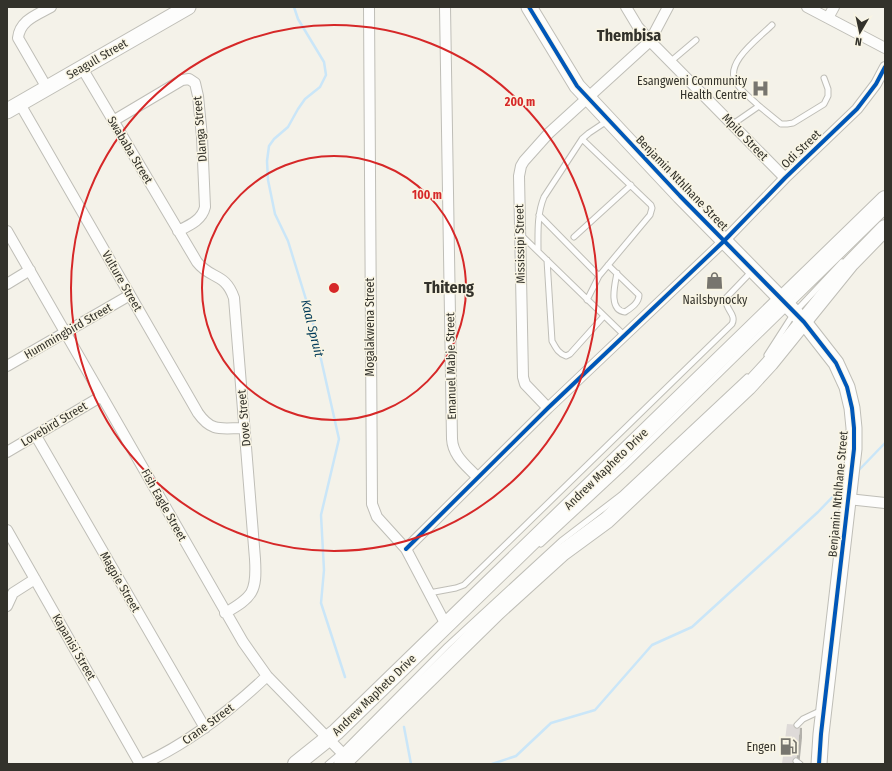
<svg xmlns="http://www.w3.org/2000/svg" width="892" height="771" font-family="'Fira Sans Condensed',sans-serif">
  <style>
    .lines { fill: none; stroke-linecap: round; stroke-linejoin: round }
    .stream { stroke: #cae6f8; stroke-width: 2.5 }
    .building { fill: #dedad8; filter: url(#shadow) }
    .lane-casing { stroke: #bfbeb7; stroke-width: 7 }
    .street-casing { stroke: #bfbeb7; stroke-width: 12 }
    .secondary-casing { stroke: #bfbeb7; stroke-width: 17 }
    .primary-casing { stroke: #bfbeb7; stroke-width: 18 }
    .lane { stroke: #fdfdfc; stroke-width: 5 }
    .street { stroke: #fdfdfc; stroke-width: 10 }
    .secondary { stroke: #fdfdfc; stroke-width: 15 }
    .primary { stroke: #fdfdfc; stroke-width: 16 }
    .cycleway-casing { stroke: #f9f5e4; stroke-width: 6 }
    .cycleway { stroke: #0057b8; stroke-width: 4 }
    .ring { fill: none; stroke: #d62828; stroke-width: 2 }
    .labels { text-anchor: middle; stroke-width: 3; stroke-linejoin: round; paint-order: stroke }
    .street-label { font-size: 12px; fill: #33322b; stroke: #f9f5e4 }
    .poi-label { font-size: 12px; fill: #33322b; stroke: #f9f5e4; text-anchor: end }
    .water-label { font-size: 13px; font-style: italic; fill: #003a59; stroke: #f9f5e4 }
    .district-label { font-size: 16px; font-weight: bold; fill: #33322b; stroke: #f9f5e4 }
    .centre { fill: #d62828; stroke: #f9f5e4; stroke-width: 2 }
    .ring-label { font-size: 12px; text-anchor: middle; font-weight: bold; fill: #d62828; stroke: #f9f5e4; stroke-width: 3; stroke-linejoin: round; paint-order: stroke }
  </style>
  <defs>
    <filter id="shadow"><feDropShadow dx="3" dy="3" stdDeviation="0" flood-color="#0004"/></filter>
  </defs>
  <rect width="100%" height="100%" fill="#f4f2e9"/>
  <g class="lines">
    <!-- stream -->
    <path class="stream" d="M294,7L298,19L324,62L326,75L320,87L305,99L298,109L288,127L274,139L269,146L267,161L268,180L275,214L288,241L312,319L339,439L321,515L324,570L321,603L345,677
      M858,471L885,443
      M404,727L411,764
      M492,764L516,756L551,723L595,710L652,645L692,627L818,512L844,485"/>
  </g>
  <!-- building -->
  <path class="building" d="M787,724L800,725L796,764H782Z"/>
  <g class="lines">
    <defs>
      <path id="lane" d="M670,62L696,40
        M759,106L781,124H787L793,123L824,104L828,96V89L824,78
        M733,124L759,106C752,99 742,92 737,84C722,64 759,38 772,25
        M582,139L651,205L652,208L650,215L599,276L587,300
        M539,215L599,276
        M520,234L624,335
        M574,237L631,185
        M538,251C538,232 537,214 544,197L582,139L589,133L607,121
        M547,260L552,341C556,348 558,353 566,356L570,354L604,316
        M608,265L639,295C639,303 631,308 625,312C608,310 615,284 617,273
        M767,355L794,313L842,262
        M541,544L625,466L885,212
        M429,593L456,588L464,585L732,324C737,314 724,309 726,298L752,271
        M797,725L803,719L822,710
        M796,761L800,764
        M328,764L341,753L447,646L561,541L621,495L747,377"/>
      <path id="street" d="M369,7L372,504L377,517L406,549L446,625
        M445,7L452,439C453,456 466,465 477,477
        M626,7L638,27L650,41L785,178
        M807,7L885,48
        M828,18L834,7
        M82,68L197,262C211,280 225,272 234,298L255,559C257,592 253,597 225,613
        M47,88L18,38C20,20 37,15 51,7
        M20,104L198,413C212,433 222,428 244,428
        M113,121L182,80L189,79L195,83L198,96L202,137L205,207C202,220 190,225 178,231
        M7,231L243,642L267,676L348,759
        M7,284L30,270
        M7,366L130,295
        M548,408L525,384L523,377L519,176L521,166L524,161L549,133L650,41L668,7
        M36,436L205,728
        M7,452L102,396
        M848,499L885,503
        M7,530L140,764
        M406,549L548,408L724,241L785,178L857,109L876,84L885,67
        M7,606L13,593L35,579
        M143,764C190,742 230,711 267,676"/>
      <path id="secondary" d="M529,7L577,86L680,196L804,322L836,363L847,387L852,408L854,428V449L821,734L819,764
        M7,111L188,7"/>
      <path id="primary" d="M296,764L336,732L885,199
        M342,764L497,612L562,553L607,520L748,387L770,363L850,264L885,228"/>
    </defs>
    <!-- lane casing -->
    <use href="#lane" class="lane-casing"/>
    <!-- street casing -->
    <use href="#street" class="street-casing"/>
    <!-- secondary casing -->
    <use href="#secondary" class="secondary-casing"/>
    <!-- primary casing -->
    <use href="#primary" class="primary-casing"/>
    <!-- lane -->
    <use href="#lane" class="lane"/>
    <!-- street -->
    <use href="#street" class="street"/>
    <!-- secondary -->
    <use href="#secondary" class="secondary"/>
    <!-- primary -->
    <use href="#primary" class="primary"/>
    <defs>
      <path id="cycleway" d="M529,7L577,86L680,196L804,322L836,363L847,387L852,408L854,428V449L821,734L819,764
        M406,549L548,408L724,241L785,178L857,109L876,84L885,67"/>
    </defs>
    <!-- cycleway casing -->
    <use href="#cycleway" class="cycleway-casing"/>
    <!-- cycleway -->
    <use href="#cycleway" class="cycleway"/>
  </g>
  <!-- distance rings -->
  <g class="ring">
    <circle cx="334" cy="288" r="132"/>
    <circle cx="334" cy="288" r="263"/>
  </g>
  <!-- icons -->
  <defs>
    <symbol id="hospital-bare" viewBox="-9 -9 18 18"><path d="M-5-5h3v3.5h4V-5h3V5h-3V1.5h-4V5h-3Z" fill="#77756e" stroke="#f9f5e4" stroke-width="2.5" paint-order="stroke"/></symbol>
    <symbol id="shop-bare" viewBox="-9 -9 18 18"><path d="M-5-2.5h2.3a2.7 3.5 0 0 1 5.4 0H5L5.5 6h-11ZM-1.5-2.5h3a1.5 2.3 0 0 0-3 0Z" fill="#77756e" stroke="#f9f5e4" stroke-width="2.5" paint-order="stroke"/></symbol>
    <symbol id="fuel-bare" viewBox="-9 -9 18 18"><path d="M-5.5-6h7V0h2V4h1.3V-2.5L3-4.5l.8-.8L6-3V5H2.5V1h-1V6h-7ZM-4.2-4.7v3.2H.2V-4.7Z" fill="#77756e" stroke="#f9f5e4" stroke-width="2.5" paint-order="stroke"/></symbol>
  </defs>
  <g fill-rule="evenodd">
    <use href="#hospital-bare" x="748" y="76" width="25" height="25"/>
    <use href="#shop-bare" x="702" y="268" width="25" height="25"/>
    <use href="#fuel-bare" x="776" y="734" width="25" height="25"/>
  </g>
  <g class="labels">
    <!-- street labels -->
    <g class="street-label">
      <text transform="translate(97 59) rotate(-30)" y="4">Seagull Street</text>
      <text transform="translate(200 129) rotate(-95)" y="4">Dlanga Street</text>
      <text transform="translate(745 137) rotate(46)" y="4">Mpilo Street</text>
      <text transform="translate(801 149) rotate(-44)" y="4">Odi Street</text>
      <text transform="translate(130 150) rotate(59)" y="4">Swababa Street</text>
      <text transform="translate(682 183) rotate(46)" y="4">Benjamin Nthlhane Street</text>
      <text transform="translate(520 244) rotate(-91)" y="4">Mississipi Street</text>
      <text transform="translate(122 281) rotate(60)" y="4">Vulture Street</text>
      <text transform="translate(370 327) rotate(-90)" y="4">Mogalakwena Street</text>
      <text transform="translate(68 331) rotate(-30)" y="4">Hummingbird Street</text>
      <text transform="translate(451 366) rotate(-91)" y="4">Emanuel Mabje Street</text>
      <text transform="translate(244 418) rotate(-95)" y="4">Dove Street</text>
      <text transform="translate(54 424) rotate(-31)" y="4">Lovebird Street</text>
      <text transform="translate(606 469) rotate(-44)" y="4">Andrew Mapheto Drive</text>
      <text transform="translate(838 494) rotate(-85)" y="4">Benjamin Nthlhane Street</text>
      <text transform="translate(164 505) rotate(61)" y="4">Fish Eagle Street</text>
      <text transform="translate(120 582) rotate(60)" y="4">Magpie Street</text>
      <text transform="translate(74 647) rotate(60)" y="4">Kapanisi Street</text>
      <text transform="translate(374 695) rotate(-44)" y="4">Andrew Mapheto Drive</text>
      <text transform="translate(208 724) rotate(-36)" y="4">Crane Street</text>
    </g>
    <!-- poi labels -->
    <g class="poi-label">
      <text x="747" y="85">Esangweni Community<tspan x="747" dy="14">Health Centre</tspan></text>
      <text x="715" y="304" text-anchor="middle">Nailsbynocky</text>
      <text x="776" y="751">Engen</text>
    </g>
    <!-- water labels -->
    <g class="water-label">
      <text transform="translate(313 328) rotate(76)" y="5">Kaal Spruit</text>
    </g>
    <!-- district labels -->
    <g class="district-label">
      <text x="629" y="41">Thembisa</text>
      <text x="449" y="293">Thiteng</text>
    </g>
  </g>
  <circle cx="334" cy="288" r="6" class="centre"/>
  <g class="ring-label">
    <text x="520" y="106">200 m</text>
    <text x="427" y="199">100 m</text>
  </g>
  <!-- border -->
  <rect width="892" height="771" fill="none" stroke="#33322b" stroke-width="16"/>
  <!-- north arrow -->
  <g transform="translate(860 32) rotate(189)" stroke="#f9f5e4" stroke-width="3" paint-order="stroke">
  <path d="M0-3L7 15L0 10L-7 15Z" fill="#33322b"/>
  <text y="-6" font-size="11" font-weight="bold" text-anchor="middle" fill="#33322b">N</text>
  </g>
</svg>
